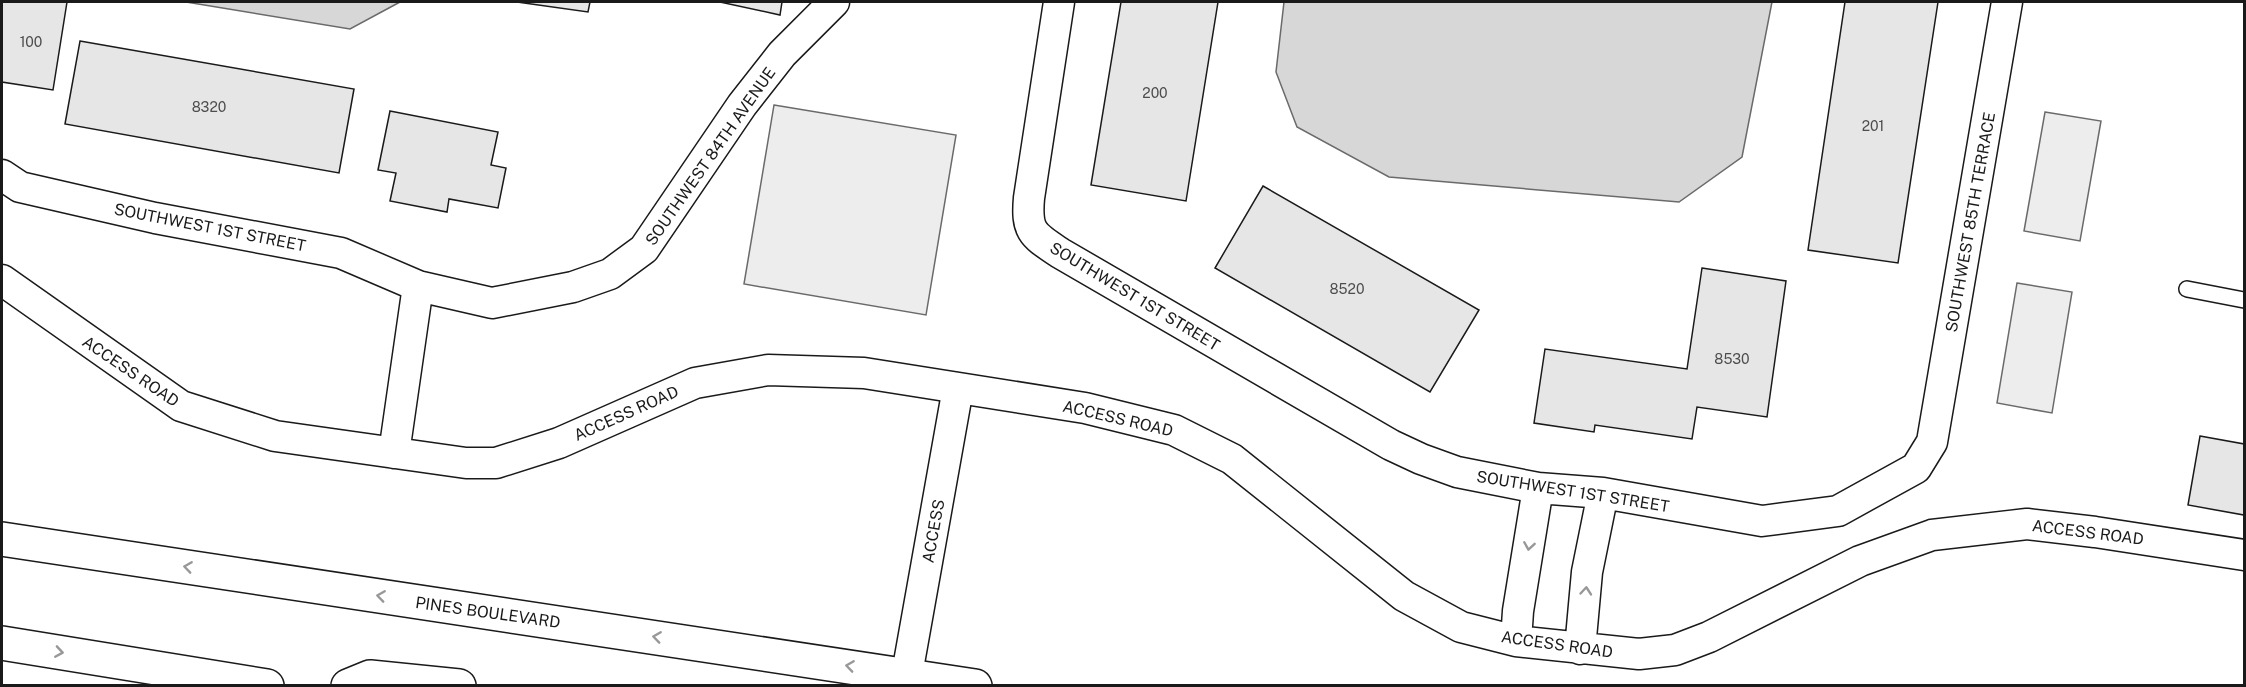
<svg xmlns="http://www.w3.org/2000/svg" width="2246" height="687" font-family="'Public Sans',sans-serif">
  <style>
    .built { fill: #ededed; stroke: #6a6a6a; stroke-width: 1.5 }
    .water { fill: #d7d7d7; stroke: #6a6a6a; stroke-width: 1.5 }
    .building { fill: #e6e6e6; stroke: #1a1a1a; stroke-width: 1.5 }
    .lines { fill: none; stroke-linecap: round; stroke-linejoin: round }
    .lane-casing { stroke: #1a1a1a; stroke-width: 18 }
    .street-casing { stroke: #1a1a1a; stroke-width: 33 }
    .highway-casing { stroke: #1a1a1a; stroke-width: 36 }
    .lane { stroke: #fff; stroke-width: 15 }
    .street { stroke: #fff; stroke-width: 30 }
    .highway { stroke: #fff; stroke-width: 33 }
    .oneway { stroke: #989898 }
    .labels { text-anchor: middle; stroke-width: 4.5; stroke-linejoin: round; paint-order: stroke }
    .number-label { font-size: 14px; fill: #4d4d4d }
    .street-label { font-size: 16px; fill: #1a1a1a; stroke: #fff }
  </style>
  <rect width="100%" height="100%" fill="#fff"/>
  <!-- built -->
  <path class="built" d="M774,105L956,135L926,315L744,284Z
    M2045,112L2101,121L2080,241L2024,231Z
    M2017,283L2072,292L2052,413L1997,403Z"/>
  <!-- water -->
  <path class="water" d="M186,2H400L350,29Z
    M1284,2H1772L1742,157L1679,202L1389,177L1297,127L1276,72Z"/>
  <!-- building -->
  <path class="building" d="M2,2H67L53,90L2,82Z
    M517,2H590L588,12Z
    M720,2H782L780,15Z
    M1121,2H1218L1186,201L1091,185Z
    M1845,2H1938L1898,263L1808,250Z
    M80,41L354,89L339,173L65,124Z
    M390,111L498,132L491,165L506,168L498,208L449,199L447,212L390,201L396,173L378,170Z
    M1263,186L1479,310L1430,392L1215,268Z
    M1702,268L1786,281L1767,417L1697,407L1692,439L1595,425L1594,432L1534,423L1545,349L1687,369Z
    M2200,436L2244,444V515L2188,505Z"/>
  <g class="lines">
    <defs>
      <path id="lane" d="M2187,289L2244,300"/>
      <path id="street" d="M1059,2L1029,198C1026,232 1033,235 1060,253L1391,445L1421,459L1457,472L1538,488L1603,493L1762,521L1838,511L1916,468L1932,442L2007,2
        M2,175L20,187L155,218L341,253L418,286
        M2,280L181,406L275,436L466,463H496L559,443L695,383L768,370L864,373L1085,408L1174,430L1232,459L1404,596L1461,627L1516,641L1639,654L1675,650L1709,637L1860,561L1932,535L2027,524L2095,532L2244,555
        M394,453L418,286L492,303L573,287L610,274L644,249L742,105L782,54L834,2
        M1516,641L1518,611L1538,488
        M1580,649L1587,572L1603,493
        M907,674L958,388"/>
      <path id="highway" d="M2,539L975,686
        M2,643L267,686
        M348,686L370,677L459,686"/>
    </defs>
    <!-- lane casing -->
    <use href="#lane" class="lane-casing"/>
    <!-- street casing -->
    <use href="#street" class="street-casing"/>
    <!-- highway casing -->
    <use href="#highway" class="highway-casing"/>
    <!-- lane -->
    <use href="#lane" class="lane"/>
    <!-- street -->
    <use href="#street" class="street"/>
    <!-- highway -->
    <use href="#highway" class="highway"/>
  </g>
  <!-- one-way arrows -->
  <defs><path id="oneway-chevron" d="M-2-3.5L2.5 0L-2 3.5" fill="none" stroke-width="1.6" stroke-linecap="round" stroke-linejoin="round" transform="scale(1.5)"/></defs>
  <g class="oneway">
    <use href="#oneway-chevron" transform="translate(1529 546) rotate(99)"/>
    <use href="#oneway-chevron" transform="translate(188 567) rotate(-172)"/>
    <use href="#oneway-chevron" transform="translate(1586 591) rotate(-85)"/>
    <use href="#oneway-chevron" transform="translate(381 596) rotate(-172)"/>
    <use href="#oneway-chevron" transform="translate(657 637) rotate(-172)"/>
    <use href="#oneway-chevron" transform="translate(59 652) rotate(9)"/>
    <use href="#oneway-chevron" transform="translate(850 666) rotate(-172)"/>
  </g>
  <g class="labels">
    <!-- number labels -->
    <g class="number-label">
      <text x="31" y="47">100</text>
      <text x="1155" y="98">200</text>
      <text x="209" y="112">8320</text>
      <text x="1873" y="131">201</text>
      <text x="1347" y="294">8520</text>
      <text x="1732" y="364">8530</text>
    </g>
    <!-- street labels -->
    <g class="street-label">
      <text transform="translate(710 156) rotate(-55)" y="6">SOUTHWEST 84TH AVENUE</text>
      <text transform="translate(1970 222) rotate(-80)" y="6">SOUTHWEST 85TH TERRACE</text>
      <text transform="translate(210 227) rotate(11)" y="6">SOUTHWEST 1ST STREET</text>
      <text transform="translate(1135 296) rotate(31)" y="6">SOUTHWEST 1ST STREET</text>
      <text transform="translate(131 371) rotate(34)" y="6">ACCESS ROAD</text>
      <text transform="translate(626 413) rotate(-24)" y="6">ACCESS ROAD</text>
      <text transform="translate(1118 418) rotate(13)" y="6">ACCESS ROAD</text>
      <text transform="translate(1573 491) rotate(9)" y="6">SOUTHWEST 1ST STREET</text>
      <text transform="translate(933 531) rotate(-80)" y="6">ACCESS</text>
      <text transform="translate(2088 532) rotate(7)" y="6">ACCESS ROAD</text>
      <text transform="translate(488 612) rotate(8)" y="6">PINES BOULEVARD</text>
      <text transform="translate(1557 644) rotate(8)" y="6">ACCESS ROAD</text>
    </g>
  </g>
  <!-- border -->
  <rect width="2246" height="687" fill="none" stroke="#1a1a1a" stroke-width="6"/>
</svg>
